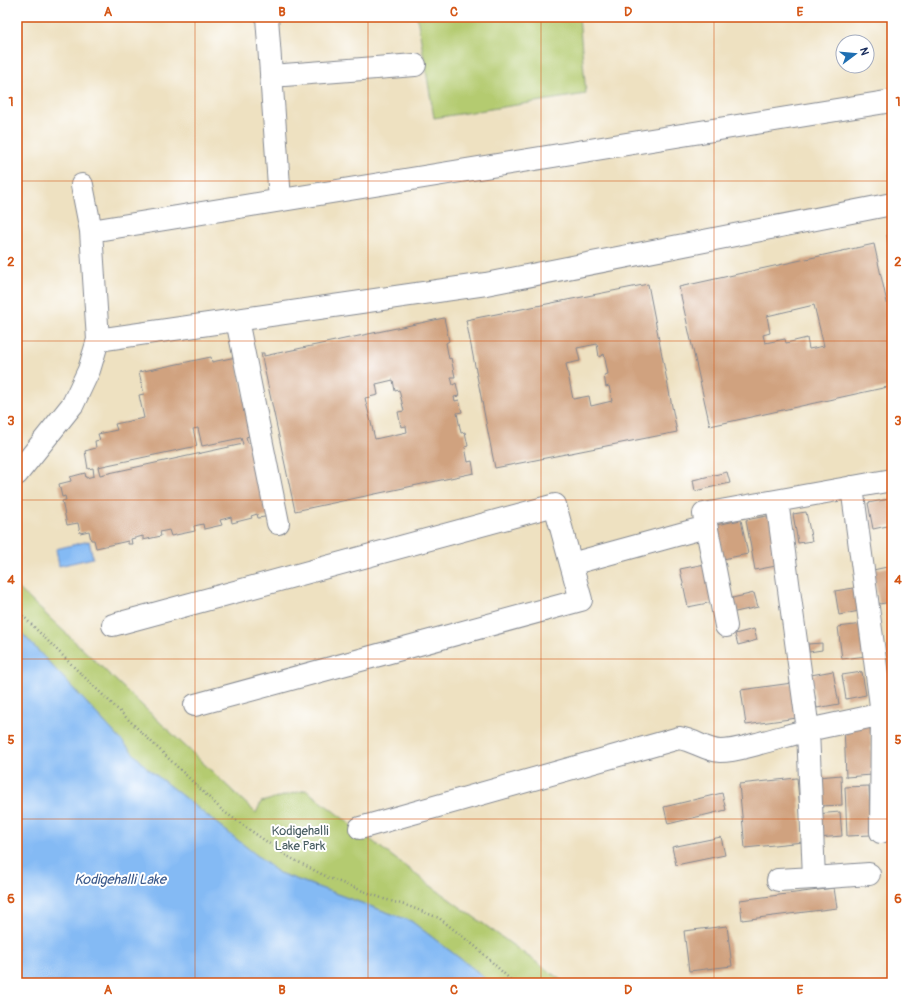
<svg xmlns="http://www.w3.org/2000/svg" width="909" height="1000" font-family="Pangolin,sans-serif">
  <style>
    .green { fill: #b4cb70; stroke: #687d67 }
    .water { fill: #84baf4; stroke: #5074a9 }
    .building { fill: #d0a27f; fill-rule: evenodd }
    .lines { fill: none; stroke-linecap: round; stroke-linejoin: round }
    .minor-casing { stroke: #848890; stroke-width: 24 }
    .path { stroke: #848890; stroke-width: 2.5; stroke-dasharray: 1 3; stroke-linecap: butt }
    .minor { stroke: #fff; stroke-width: 22 }
    .grid { fill: none; stroke: #d45514; stroke-width: 1; stroke-opacity: 0.55 }
    .labels { text-anchor: middle; stroke-width: 4; stroke-linejoin: round; paint-order: stroke }
    .park-label { font-size: 13px; fill: #495e63; stroke: #fff }
    .water-label { font-size: 14px; font-style: italic; fill: #3a598b; stroke: #fff }
    .neatline { fill: none; stroke: #d45514; stroke-width: 1.5 }
    .grid-label { font-size: 13px; text-anchor: middle; font-weight: bold; fill: #d45514 }
  </style>
  <rect width="100%" height="100%" fill="#fff"/>
  <filter id="ink" filterUnits="userSpaceOnUse"><feTurbulence type="fractalNoise" baseFrequency=".025" numOctaves="2"/><feDisplacementMap in="SourceGraphic" scale="8" xChannelSelector="R" yChannelSelector="G"/><feConvolveMatrix kernelMatrix="1 2 1 2 8 2 1 2 1" color-interpolation-filters="sRGB"/></filter>
  <filter id="wash" filterUnits="userSpaceOnUse"><feTurbulence type="fractalNoise" baseFrequency=".012" numOctaves="4" result="noise"/><feDisplacementMap in="SourceGraphic" scale="16" xChannelSelector="R" yChannelSelector="G"/><feGaussianBlur stdDeviation="0.9" result="paint"/><feColorMatrix in="noise" values="0 0 0 0 0 0 0 0 0 0 0 0 0 0 0 0 0 1.4 0 .05"/><feComposite in="paint" operator="in"/></filter>
  <g filter="url(#wash)">
    <rect width="100%" height="100%" fill="#eee1c1"/>
    <!-- green -->
    <path class="green" d="M417,17H579L586,94L434,118Z
      M17,587L256,813L261,802L306,790L427,883L565,983H489L479,973L411,921L279,873L147,768L17,628Z"/>
    <!-- water -->
    <path class="water" d="M89,541L93,558L59,566L56,549Z
      M17,628L147,768L279,873L411,921L479,973L489,983H17Z"/>
    <g id="blocks">
      <!-- building -->
      <path class="building" d="M887,235H892V259L891,260Z
        M874,244L892,325V386L710,426L679,287ZM814,305L824,346L809,349L807,338L786,343L785,339L765,343L763,335L770,333L767,316Z
        M648,284L677,432L495,468L466,320ZM597,344L599,357L604,354L608,374L604,375L606,387L609,386L612,401L591,406L589,396L573,399L566,364L580,361L577,348Z
        M444,318L449,341L446,343L449,359L451,358L455,377H451L453,385L456,383L459,396L454,397L455,401L459,400L462,412L457,413L461,433L465,432L468,446L465,447L468,462L472,461L474,473L295,511L261,353H264V356ZM393,380L395,391L399,390L404,411L398,412L401,427L406,426L407,432L375,439L365,398L378,395L376,384Z
        M211,357L212,362L236,357L252,435L246,437L248,443L253,442L271,516L258,518L257,514L251,516L252,518L232,523L231,517L220,520L222,525L204,529L203,524L194,526L195,531L171,536L169,530L160,532L161,536L143,540V536L131,539L132,544H128V541L96,548L94,540H91L89,531L80,533L78,523L67,525L62,501L66,500L65,496L62,497L59,484L71,481L70,477L85,473L86,478L94,476L93,468L88,469L85,451L96,448L95,441L100,440L98,434L117,430L115,424L144,418L139,395L144,394L139,372ZM198,428L202,446L241,438L243,444L100,475L98,467L197,446L193,429Z
        M727,472L730,483L695,491L693,480Z
        M889,499L892,518V525L873,529L868,503Z
        M806,512L812,541L798,543L793,514Z
        M772,515L781,565L755,570L746,520Z
        M741,520L748,554L723,559L716,525Z
        M705,564L713,602L688,607L680,569Z
        M892,566V602L879,604L873,570Z
        M860,587L864,610L839,615L835,591Z
        M754,593L758,607L731,613L728,599Z
        M863,624L867,656L842,659L838,627Z
        M754,629L757,640L738,645L735,634Z
        M822,643V650L809,652L808,644Z
        M833,671L839,704L817,708L811,675Z
        M862,672L866,695L846,699L842,675Z
        M792,683L797,718L746,725L741,690Z
        M870,724L872,775L846,777L844,725Z
        M841,775L842,805L820,806L818,777Z
        M797,778L803,842L745,848L739,784Z
        M869,786L871,835L847,836L845,787Z
        M722,793L726,810L668,824L664,807Z
        M840,812L842,836L818,838L816,814Z
        M721,837L725,855L676,865L672,847Z
        M834,888L837,908L742,920L740,900Z
        M727,926L732,966L689,971L684,931Z"/>
    </g>
  </g>
  <g filter="url(#ink)">
    <use href="#blocks" fill-opacity="0" stroke="#848890" stroke-width="1"/>
    <g class="lines">
      <defs>
        <path id="minor" d="M267,17L280,200
          M271,76L415,65
          M82,185L91,231L98,340
          M91,231L892,101
          M237,320L278,523
          M17,474L73,404L89,370L98,340L486,284L892,204
          M852,487L882,713L881,832
          M113,625L555,505L571,564
          M726,626L704,514L892,480
          M195,705L581,600L571,564L706,527
          M360,828L679,738C694,740 705,750 720,751C733,751 745,747 757,744C774,739 791,735 808,730L777,501
          M814,878L869,874
          M778,880L814,878L808,730L892,712"/>
      </defs>
      <!-- minor casing -->
      <use href="#minor" class="minor-casing"/>
      <!-- path -->
      <path class="path" d="M17,610L77,670L223,811L287,856L329,878L384,899L408,906L439,918L476,947L514,983"/>
      <!-- minor -->
      <use href="#minor" class="minor"/>
    </g>
  </g>
  <!-- grid -->
  <path class="grid" d="M195,17V983M368,17V983M541,17V983M714,17V983M17,181H892M17,341H892M17,500H892M17,659H892M17,819H892"/>
  <g class="labels">
    <!-- park labels -->
    <g class="park-label">
      <text x="300" y="835">Kodigehalli<tspan x="300" dy="15">Lake Park</tspan></text>
    </g>
    <!-- water labels -->
    <g class="water-label">
      <text x="120" y="884">Kodigehalli Lake</text>
    </g>
  </g>
  <!-- margin -->
  <rect width="909" height="1000" fill="none" stroke="#fff" stroke-width="44"/>
  <!-- north arrow -->
  <g transform="translate(855 54) rotate(74)"><circle r="19" fill="#ffffff" stroke="#a4acbf"/>
  <path d="M0-3L7 15L0 10L-7 15Z" fill="#1f6fb2"/>
  <text y="-6" font-size="11" font-weight="bold" text-anchor="middle" fill="#1b2f5e">N</text>
  </g>
  <rect x="22" y="22" width="865" height="956" class="neatline"/>
  <g class="grid-label">
    <text x="108" y="16">A</text>
    <text x="282" y="16">B</text>
    <text x="454" y="16">C</text>
    <text x="628" y="16">D</text>
    <text x="800" y="16">E</text>
    <text x="11" y="106">1</text>
    <text x="898" y="106">1</text>
    <text x="11" y="266">2</text>
    <text x="898" y="266">2</text>
    <text x="11" y="425">3</text>
    <text x="898" y="425">3</text>
    <text x="11" y="584">4</text>
    <text x="898" y="584">4</text>
    <text x="11" y="744">5</text>
    <text x="898" y="744">5</text>
    <text x="11" y="903">6</text>
    <text x="898" y="903">6</text>
    <text x="108" y="994">A</text>
    <text x="282" y="994">B</text>
    <text x="454" y="994">C</text>
    <text x="628" y="994">D</text>
    <text x="800" y="994">E</text>
  </g>
</svg>
